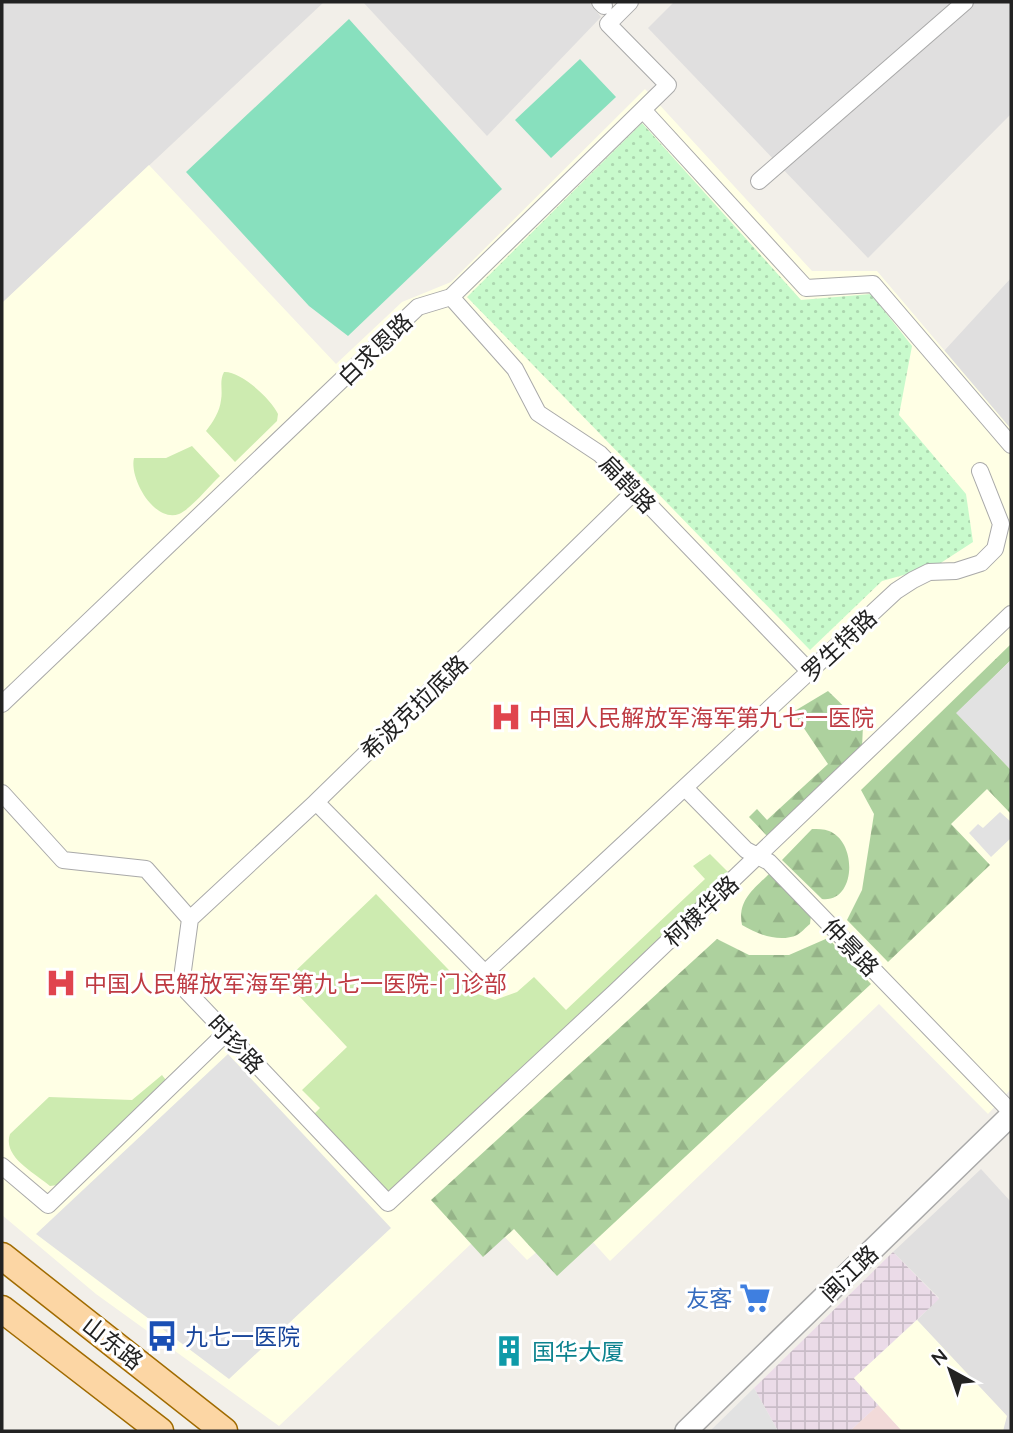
<svg xmlns="http://www.w3.org/2000/svg" width="1013" height="1433" font-family="Quicksand,'Noto Sans SC',sans-serif">
<style>
.residential{fill:#e0dfdf}
.commercial{fill:#f2dad9}
.industrial{fill:url(#industrial-grid)}
.education{fill:#ffffe5}
.grass{fill:#cdebb0}
.forest{fill:url(#forest-firs)}
.park{fill:url(#park-dots)}
.pitch{fill:#88e0be}
.parking{fill:#e2e2e2}
.lines{fill:none;stroke-linecap:round;stroke-linejoin:round}
.minor-casing{stroke:#a9a9a9;stroke-width:18}
.tertiary-casing{stroke:#a9a9a9;stroke-width:24}
.primary-casing{stroke:#a06b00;stroke-width:29}
.minor{stroke:#fff;stroke-width:16}
.tertiary{stroke:#fff;stroke-width:21}
.primary{stroke:#fcd6a4;stroke-width:26}
.labels{text-anchor:middle;dominant-baseline:central;stroke-width:6;stroke-linejoin:round;paint-order:stroke}
.street-label{font-size:23px;fill:#222;stroke:#fff}
.health-label{font-size:23px;fill:#be3a42;stroke:#fff;text-anchor:start}
.shop-label{font-size:23px;fill:#366cbe;stroke:#fff;text-anchor:end}
.transit-label{font-size:23px;fill:#164399;stroke:#fff;text-anchor:start}
.culture-label{font-size:23px;fill:#0d838f;stroke:#fff;text-anchor:start}
</style>
<defs>
<pattern id="industrial-grid" width="8" height="8" patternUnits="userSpaceOnUse" patternTransform="scale(1.75)"><rect width="8" height="8" fill="#ebdbe8"/><path d="M0 4h8M4 0v8" fill="none" stroke="#c9bcc7"/></pattern>
<pattern id="forest-firs" width="22" height="20" patternUnits="userSpaceOnUse" patternTransform="scale(1.75)"><rect width="22" height="20" fill="#add19e"/><path d="M5 1l3.5 6h-7zM16 11l3.5 6h-7z" fill="#95b388"/></pattern>
<pattern id="park-dots" width="8" height="8" patternUnits="userSpaceOnUse" patternTransform="scale(1.75)"><rect width="8" height="8" fill="#c8facc"/><path d="M2 2h.1M6 6h.1" fill="none" stroke="#acd6af" stroke-width="1.8" stroke-linecap="round"/></pattern>
</defs>
<rect width="100%" height="100%" fill="#f2efe9"/>
<path class="residential" d="M2,2h322l-322,301z
M363,2h226l12,15 -114,119z
M674,2h337v112l-143,144 -220,-230z
M1011,278v152l-67,-79z
M981,1169l30,33v229h-8l3,-16 -89,-95 22,-22 -46,-46z"/>
<path class="commercial" d="M878,1405l24,26h-52z"/>
<path class="industrial" d="M893,1252l46,47 -85,79 24,27 -28,26h-72l-24,-43z"/>
<path class="education" d="M645,89l167,182h65l134,158v660l-23,25 -109,-110 -269,257 -36,-40 -47,39 -35,-36 -213,202 -183,-132 -94,-79v-912l147,-138 187,199 66,-62 49,-20z
M917,1320l90,96 -4,15h-101l-48,-53z"/>
<path class="grass" d="M224,372c17,-1 47,27 54,42l-1,7 -42,41 -29,-31c7,-9 14,-20 15,-31 2,-10 -2,-19 3,-28z
M192,446l28,30c-10,9 -29,33 -41,38 -25,9 -50,-36 -45,-56h32z
M710,854l20,20 -340,319 -76,-79 6,-6 -18,-18 45,-43 -62,-66 91,-87 93,97 26,9 22,-8 17,-15 32,33 139,-131 -12,-13z
M162,1075l7,9 -111,101 -8,1c-15,-13 -48,-29 -40,-52l39,-37 83,3z"/>
<path class="forest" d="M1011,644v16l-54,53 54,57v44l-24,-25 -36,35 39,41 -102,97 -41,-42 15,-30 12,-76 -13,-24z
M828,691l35,34 -1,23 -95,88 -18,-19 8,-8 10,11 61,-56 -35,-52z
M812,829c5,0 12,0 17,2 29,11 27,72 -7,68l-40,-39z
M770,873l41,42 -1,9c-4,3 -9,9 -13,11 -18,8 -40,-1 -55,-10 -5,-25 12,-36 28,-52z
M828,938l43,46 -314,292 -43,-47 -31,28 -52,-57 286,-261 32,16h40z"/>
<path class="park" d="M642,123l159,177 70,-6 41,52 -13,69 67,79 7,48 -37,24 -54,15 -72,69 -343,-353z"/>
<path class="pitch" d="M349,19l153,170 -154,147 -39,-30 -123,-134z
M580,59l36,38 -65,61 -36,-38z"/>
<path class="parking" d="M1011,660v110l-55,-57z
M1000,812l11,10v16l-20,19 -22,-24 9,-9 5,4z
M228,1054l163,174 -162,151 -193,-145z
M754,1388l24,43h-68z"/>
<g class="lines">
<defs>
<path id="minor" d="M600,2l4,4
M643,110l163,178 67,-4 138,161
M759,181l206,-179
M451,297l64,72 23,44 62,41 210,218
M2,704l416,-397 33,-10 217,-212 -60,-61 22,-22
M686,789l60,61 23,12 242,250
M2,793l61,67 83,9 44,50 -9,66 207,218 227,-211 396,-378
M316,802l169,171 411,-382 17,-11 16,-8 27,-1 25,-8 14,-14 6,-25 -21,-53
M190,919l126,-117 319,-311
M2,1166l46,39 178,-172"/>
<path id="tertiary" d="M686,1431l325,-316"/>
<path id="primary" d="M2,1256l222,175
M2,1309l158,122"/>
</defs>
<use href="#minor" class="minor-casing"/>
<use href="#tertiary" class="tertiary-casing"/>
<use href="#primary" class="primary-casing"/>
<use href="#minor" class="minor"/>
<use href="#tertiary" class="tertiary"/>
<use href="#primary" class="primary"/>
</g>
<defs>
<symbol id="hospital-bare" viewBox="-9 -9 18 18"><path d="M-5-5h3v3.5h4V-5h3V5h-3V1.5h-4V5h-3Z" fill="#e0444e" stroke="#fff" stroke-width="2.5" paint-order="stroke"/></symbol>
<symbol id="supermarket-bare" viewBox="-9 -9 18 18"><path d="M-6-5.5h2.5l.6 2H6L4.5 2H-2.5L-4.4-4H-6ZM-1.5 3.2a1.3 1.3 0 1 0 .1 0ZM3 3.2a1.3 1.3 0 1 0 .1 0Z" fill="#3f7fe0" stroke="#fff" stroke-width="2.5" paint-order="stroke"/></symbol>
<symbol id="bus-bare" viewBox="-9 -9 18 18"><path d="M-5-6H5V4H4V6H2V4H-2V6H-4V4H-5ZM-3.5-4V0h7V-4ZM-3.5 1.2v1.5H-2V1.2ZM2 1.2v1.5H3.5V1.2Z" fill="#1a4fb4" stroke="#fff" stroke-width="2.5" paint-order="stroke"/></symbol>
<symbol id="building-bare" viewBox="-9 -9 18 18"><path d="M-4-6H4V6H1V3H-1V6H-4ZM-2.5-4.3h1.7v1.8h-1.7ZM.8-4.3h1.7v1.8H.8ZM-2.5-1h1.7V.8h-1.7ZM.8-1h1.7V.8H.8Z" fill="#0f9aa8" stroke="#fff" stroke-width="2.5" paint-order="stroke"/></symbol>
</defs>
<g fill-rule="evenodd">
<use href="#hospital-bare" x="484" y="695" width="44" height="44"/>
<use href="#hospital-bare" x="39" y="961" width="44" height="44"/>
<use href="#supermarket-bare" x="733" y="1276" width="44" height="44"/>
<use href="#bus-bare" x="140" y="1314" width="44" height="44"/>
<use href="#building-bare" x="487" y="1329" width="44" height="44"/>
</g>
<g class="labels">
<g class="street-label">
<text transform="translate(375 349) rotate(-44)">白求恩路</text>
<text transform="translate(628 484) rotate(46)">扁鹊路</text>
<text transform="translate(839 645) rotate(-43)">罗生特路</text>
<text transform="translate(414 707) rotate(-44)">希波克拉底路</text>
<text transform="translate(701 911) rotate(-43)">柯棣华路</text>
<text transform="translate(851 947) rotate(46)">仲景路</text>
<text transform="translate(236 1044) rotate(47)">时珍路</text>
<text transform="translate(849 1273) rotate(-44)">闽江路</text>
<text transform="translate(113 1343) rotate(38)">山东路</text>
</g>
<g class="health-label">
<text x="529" y="717">中国人民解放军海军第九七一医院</text>
<text x="84" y="983">中国人民解放军海军第九七一医院-门诊部</text>
</g>
<g class="shop-label">
<text x="732" y="1298">友客</text>
</g>
<g class="transit-label">
<text x="185" y="1336">九七一医院</text>
</g>
<g class="culture-label">
<text x="532" y="1351">国华大厦</text>
</g>
</g>
<rect width="1013" height="1433" fill="none" stroke="#222222" stroke-width="7"/>
<g transform="translate(950 1370) rotate(320)" stroke="#ffffff" stroke-width="5" paint-order="stroke">
<path d="M0-5L12 26L0 18L-12 26Z" fill="#222222"/>
<text y="-10" font-size="19" font-weight="bold" text-anchor="middle" fill="#222222">N</text>
</g>
</svg>
